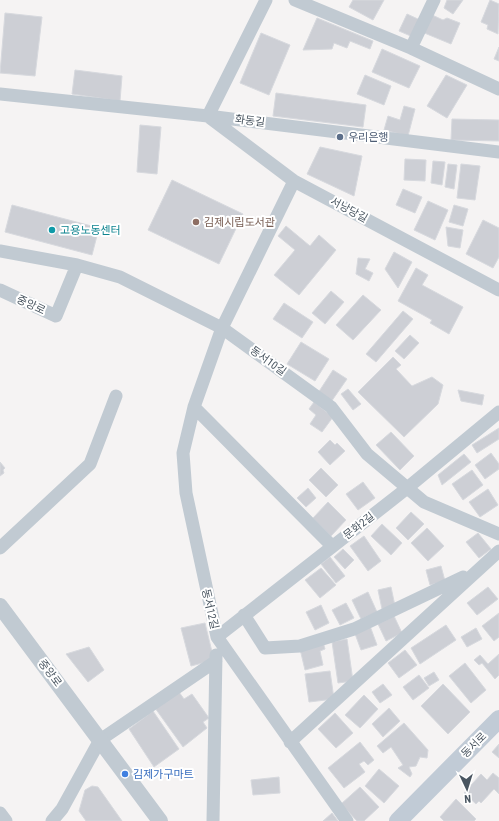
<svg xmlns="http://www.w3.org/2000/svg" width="499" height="821" font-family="'Roboto Condensed','Noto Sans KR',sans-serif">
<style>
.building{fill:#cdcfd5;stroke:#d7d9de}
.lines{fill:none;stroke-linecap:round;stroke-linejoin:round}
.minor{stroke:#c1cad2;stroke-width:13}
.tertiary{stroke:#c1cad2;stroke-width:16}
.secondary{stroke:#c1cbd6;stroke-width:18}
.service-dot{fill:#5c6f8a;stroke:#fff;stroke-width:1.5}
.education-dot{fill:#8d6e63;stroke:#fff;stroke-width:1.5}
.culture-dot{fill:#0f9aa8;stroke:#fff;stroke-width:1.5}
.shop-dot{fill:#3f7fe0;stroke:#fff;stroke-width:1.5}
.labels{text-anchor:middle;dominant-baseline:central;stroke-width:4;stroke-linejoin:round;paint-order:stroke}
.street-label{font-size:11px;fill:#4a5661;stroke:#fff}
.service-label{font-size:11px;fill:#4e5e75;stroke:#fff;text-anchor:start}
.education-label{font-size:11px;fill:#785e54;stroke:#fff;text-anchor:start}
.culture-label{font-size:11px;fill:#0d838f;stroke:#fff;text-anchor:start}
.shop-label{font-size:11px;fill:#366cbe;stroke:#fff;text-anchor:start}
</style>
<rect width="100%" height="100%" fill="#f5f3f3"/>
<path class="building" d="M353,0h31l-11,20 -24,-13z
M447,0h16l-10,14 -9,-6z
M490,0l9,4 -1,30 -11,-5 1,-4 -7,-3z
M5,13l37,4 -7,59 -35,-3z
M407,14l13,6 -7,17 -14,-6z
M430,14l13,6 4,-2 13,5 -9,21 -29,-12z
M317,18l56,23 -3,8 -20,-8 -3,7 -13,-5 -2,6 -29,1z
M261,33l29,12 -21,50 -29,-12z
M499,47v14l-5,-2z
M382,49l38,17 -11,22 -37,-16z
M75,70l47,6 -2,25 -48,-7z
M365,75l26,11 -7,19 -27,-11z
M446,75l21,10 -20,33 -20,-12z
M276,93l90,12 -3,22 -90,-11z
M404,106l11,3 -7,27 -24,-6 4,-14 12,4z
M452,119l47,1v21l-48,-1z
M140,125l21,2 -4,47 -20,-2z
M320,147l42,9 -8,40 -47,-22z
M405,159l21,1 -1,21 -21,-1z
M433,161l12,1 -3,23 -11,-2z
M448,164l9,1 -3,24 -9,-2z
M461,164l19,2 -5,34 -18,-2z
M172,180l71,34 -24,50 -71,-34z
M403,189l19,8 -7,16 -19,-8z
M428,201l20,9 -13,30 -21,-10z
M12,205l87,23 -7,27 -87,-23z
M454,205l14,4 -5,17 -14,-4z
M483,220l16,8v29l-6,11 -27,-14z
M286,226l24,20 9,-11 17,15 -37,45 -25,-20 21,-25 -17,-14z
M446,227l17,3 -3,18 -12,-2z
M394,252l18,10 -14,26 -13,-19z
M358,258l12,1 -5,10 8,4 -4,8 -13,-7z
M416,268l12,7 -6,10 41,22 -14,27 -19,-11 2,-3 -34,-19z
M331,291l13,11 -19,22 -13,-11z
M363,295l18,15 -28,30 -17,-15z
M284,303l29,19 -11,16 -29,-19z
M403,311l10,8 -37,43 -10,-8z
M410,335l9,8 -15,16 -9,-8z
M301,342l28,17 -14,22 -28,-17z
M393,357l8,8 -5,4 16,17 20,-9 11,8 -5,19 -34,33 -46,-45z
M333,370l14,9 -16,23 -13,-9z
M348,389l13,15 -8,6 -12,-16z
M458,390l26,5 -2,10 -21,-4z
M314,402l19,15 -11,15 -12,-8 6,-9 -7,-6z
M499,428v11l-22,14 -5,-8z
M391,432l23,24 -14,14 -24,-25z
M330,440l5,5 2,-2 8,8 -15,14 -12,-13z
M491,453l8,11v5l-14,10 -10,-14z
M464,454l7,8 -29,23 -4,-10z
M0,462l5,6 -2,2 1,3 -4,3z
M321,468l17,17 -12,12 -17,-17z
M472,470l11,15 -20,15 -11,-16z
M363,482l12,16 -17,12 -12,-16z
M308,488l8,10 -10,9 -9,-9z
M488,489l10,16 -18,12 -11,-15z
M328,502l18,18 -15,16 -18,-18z
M411,512l13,12 -16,16 -12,-12z
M382,524l20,19 -11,12 -20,-19z
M427,528l17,18 -16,15 -17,-18z
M478,533l13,16 -12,9 -13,-16z
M364,536l17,25 -13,10 -18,-25z
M343,549l11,11 -9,9 -11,-12z
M330,557l15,19 -9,7 -15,-19z
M441,566l4,15 -15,4 -4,-15z
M321,568l15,17 -16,13 -15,-18z
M391,587l4,19 -13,3 -4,-19z
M488,587l10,12 -21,16 -10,-12z
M368,592l9,20 -16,7 -9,-19z
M346,603l8,15 -14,7 -8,-15z
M321,605l8,18 -14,7 -9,-18z
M499,613v24l-5,4 -12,-15z
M394,616l8,17 -16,8 -8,-17z
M205,623l9,37 -23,6 -10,-38z
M446,625l10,15 -36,24 -9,-16z
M370,626l7,19 -16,5 -7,-19z
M476,628l6,11 -15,8 -6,-10z
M347,639l6,42 -15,2 -6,-41z
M323,642l2,7 -5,2 3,14 -18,5 -5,-21z
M89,647l15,23 -16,12 -22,-28z
M405,650l12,15 -18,13 -11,-15z
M499,654v21l-4,4 -13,-16 -3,2 -5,-5 6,-5 8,9z
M465,663l21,27 -15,13 -22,-27z
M330,671l4,28 -25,3 -4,-28z
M434,672l5,8 -10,6 -5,-8z
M419,675l10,13 -16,12 -10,-13z
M383,684l9,11 -12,8 -8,-11z
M443,684l27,28 -22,22 -27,-28z
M179,692l5,7 8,-5 17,24 -6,4 4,6 -24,19 -28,-39z
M364,695l14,14 -18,19 -15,-13z
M389,708l11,13 -17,16 -11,-13z
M153,711l26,38 -25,18 -25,-38z
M335,713l18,20 -17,15 -18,-19z
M404,723l24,27 -1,8 -7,-1 -4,9 -7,1 3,7 -2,3 -12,-9 5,-3 -12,-18 -8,6 -6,-7z
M360,742l14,18 -6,5 -4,-4 -5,3 6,8 -21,16 -16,-20z
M499,744v14l-7,-6z
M379,769l20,17 -15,17 -19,-17z
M493,773l6,5v16l-5,-5 -13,14 -2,-2 -3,3 -12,-11 17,-19 6,6z
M279,777l1,16 -27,2 -2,-15z
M92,786l6,1 24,34h-36l-7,-10 6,-21z
M360,787l19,20 -15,14h-7l-16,-17z
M456,799l20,20 -2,2h-30l-4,-4z
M332,813l6,8h-15z"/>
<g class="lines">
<path class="minor" d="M295,0l116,48 88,41
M411,48l23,-48
M0,94l208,22 291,36
M208,116l58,-116
M209,117l85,64 205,109
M294,181l-72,147 -28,79 -11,46 3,40 31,144 130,184
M0,251l77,14 43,12 102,51 109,79 36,47 57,48 75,32
M0,290l56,26 21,-51
M194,407l138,139
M0,548l90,-84 26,-68
M244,615l21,33 35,-2 54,-17 109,-52
M217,637l189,-148 93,-77
M290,742l209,-191
M0,813l6,8
M52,821l10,-12 38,-69 116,-79
M213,821l3,-166"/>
<path class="tertiary" d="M0,606l160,215"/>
<path class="secondary" d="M398,821l101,-102"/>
</g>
<circle class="service-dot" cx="340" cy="137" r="4"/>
<circle class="education-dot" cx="196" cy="222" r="4"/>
<circle class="culture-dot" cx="52" cy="230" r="4"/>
<circle class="shop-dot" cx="125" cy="774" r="4"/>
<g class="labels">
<g class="street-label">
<text transform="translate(250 121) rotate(7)">화동길</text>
<text transform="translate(349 210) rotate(28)">서낭당길</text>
<text transform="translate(31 305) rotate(25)">중앙로</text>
<text transform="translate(268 361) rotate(36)">동서10길</text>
<text transform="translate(359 526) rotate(-38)">문화2길</text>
<text transform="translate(210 609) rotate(77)">동서12길</text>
<text transform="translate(50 673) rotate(53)">중앙로</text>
<text transform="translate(474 745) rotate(-45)">동서로</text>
</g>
<g class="service-label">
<text x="348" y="137">우리은행</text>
</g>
<g class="education-label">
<text x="204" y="222">김제시립도서관</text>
</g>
<g class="culture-label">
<text x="60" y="230">고용노동센터</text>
</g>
<g class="shop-label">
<text x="133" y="774">김제가구마트</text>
</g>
</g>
<g transform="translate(467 789) rotate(176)" stroke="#ffffff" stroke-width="3" paint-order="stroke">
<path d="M0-3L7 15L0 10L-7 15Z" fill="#4a5661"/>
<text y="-6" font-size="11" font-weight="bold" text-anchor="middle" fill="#4a5661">N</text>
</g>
</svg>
